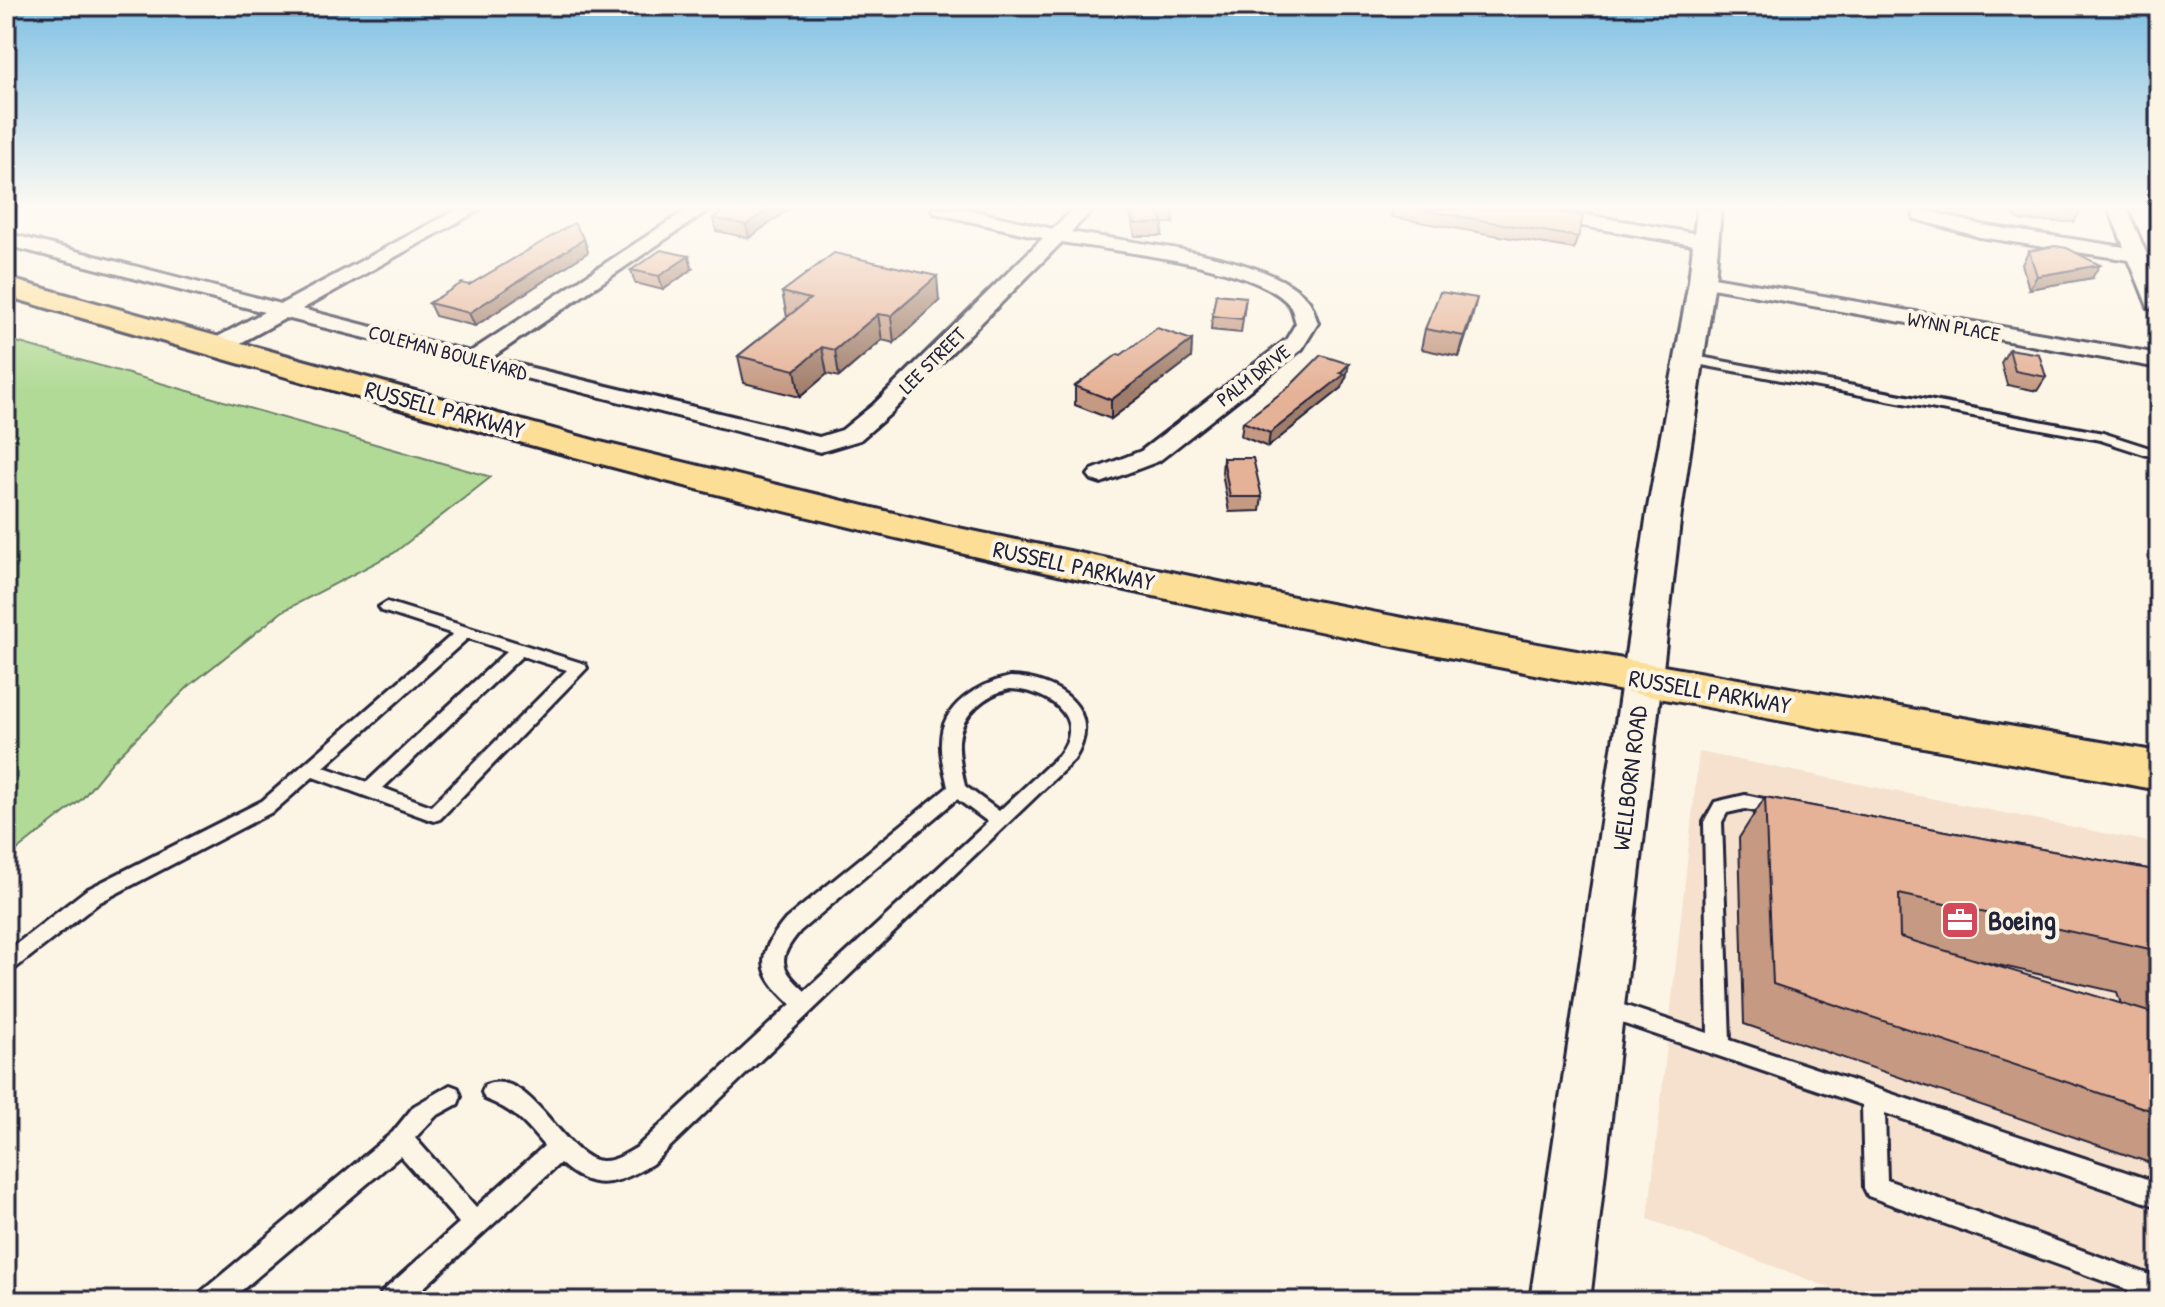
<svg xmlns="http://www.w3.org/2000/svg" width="2165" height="1307" font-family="'Patrick Hand',sans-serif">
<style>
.built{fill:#f5e1ce}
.green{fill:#b1da96;stroke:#6a7e68;stroke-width:2}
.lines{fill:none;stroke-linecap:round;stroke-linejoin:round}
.service-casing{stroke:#22223b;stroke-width:6}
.minor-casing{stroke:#22223b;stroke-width:6}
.tertiary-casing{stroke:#22223b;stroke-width:6}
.primary-casing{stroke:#22223b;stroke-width:6}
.service{fill:#fcf5e5;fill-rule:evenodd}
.minor{fill:#fcf5e5;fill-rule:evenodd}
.tertiary{fill:#fcf5e5;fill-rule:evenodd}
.primary{fill:#fcde96;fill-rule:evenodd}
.wall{fill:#c59982;stroke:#22223b;stroke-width:2;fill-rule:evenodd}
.shaded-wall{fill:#a07d6a;stroke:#22223b;stroke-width:2}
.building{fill:#e5b297;stroke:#22223b;stroke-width:2}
.labels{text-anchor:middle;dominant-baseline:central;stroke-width:8;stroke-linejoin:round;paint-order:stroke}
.far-street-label{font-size:20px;fill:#22223b;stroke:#fcf5e5}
.street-label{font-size:24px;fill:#22223b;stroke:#fcf5e5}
.near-poi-label{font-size:28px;font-weight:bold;fill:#22223b;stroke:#fcf5e5;text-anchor:start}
</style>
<rect width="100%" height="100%" fill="#fcf5e5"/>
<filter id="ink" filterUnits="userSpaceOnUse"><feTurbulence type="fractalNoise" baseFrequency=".0125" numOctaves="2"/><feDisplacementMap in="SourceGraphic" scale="16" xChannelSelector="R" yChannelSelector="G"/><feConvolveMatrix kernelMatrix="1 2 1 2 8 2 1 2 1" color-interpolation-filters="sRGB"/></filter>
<g filter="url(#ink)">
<path class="built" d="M1699,752l460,92v457h-294l-217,-82z"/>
<path class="green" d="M6,339l485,138 -97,76 -111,58 -94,75 -77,76 -30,37 -76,60z"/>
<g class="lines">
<defs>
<path id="service" d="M1690,355l413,78 56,18v8l-59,-19 -414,-78 -2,-3z
M387,602l198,62 2,4 -147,151 -6,2 -6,-2 -115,-42 -39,34 -174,91 -87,68 -7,3v-21l80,-62 176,-89 191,-167 -71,-23 -3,-4zM468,638l39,13 -140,131 -43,-15zM522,656l45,14 -136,136 -48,-18z
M1010,677c47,1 96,32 64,83l-422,404c-35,21 -59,29 -92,-1l-151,138h-30l3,-9 77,-69 -59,-67 -171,145h-31l3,-9 192,-160 21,-26 36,-21 8,3 3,8 -3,8 -22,12 -21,22 61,69 68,-61c-20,-24 -29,-35 -59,-47l-3,-7 3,-7c46,-19 78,73 116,76 13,1 24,-7 35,-13l155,-144c-35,-32 -35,-49 -5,-85l162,-132c-3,-15 -8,-30 -7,-45 0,-37 37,-58 69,-65zM1010,689c36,1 79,28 49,66l-60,56 -34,-25c-6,-30 -14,-56 11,-79 10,-10 20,-15 34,-18zM957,799l31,23 -183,169c-26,-24 -28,-32 -5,-60z
M1745,795l42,9 3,5 -3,5 -6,2 -36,-7 -18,4 -5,9 8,218 429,143v24l-274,-94 2,67 272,98v23l-291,-105 -4,-8 -2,-83 -264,-90 -3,-7 3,-7 7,-2 103,34 -4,-211 11,-20z"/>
<path id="minor" d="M458,209h23l-179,100 168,43 218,-143h22l-219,149 328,79 23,-7 32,-26 169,-166 -109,-25 -2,-4h34l87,20 20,-20h20l-22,23c59,11 199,22 237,68 5,6 7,16 10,23l-16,26 -143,112 -58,22 -9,-3 -4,-5 4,-5 49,-19 145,-111 10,-17c-2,-5 -3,-13 -6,-17 -30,-41 -177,-55 -228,-64l-172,172 -30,26 -40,12 -534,-134 -62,34h-16l-3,-5 3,-5 56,-30 -258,-67v-12l275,71z
M1510,209h42l153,26 10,6 -10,6 -186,-32z
M1922,209l59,16 143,22 -15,-38h18l32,74v30l-11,-6 -19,-47 -149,-23 -65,-18 -2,-4 2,-4z
M1702,275l457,79v14l-464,-83 -3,-4z"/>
<path id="tertiary" d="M1697,209h24l-6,72 -34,232 -91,788h-60l117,-788 42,-232z"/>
<path id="primary" d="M6,278l594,164 339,82 304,63 305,59 611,106v38c-408,-74 -816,-148 -1220,-242 -314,-72 -624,-162 -933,-252z"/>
</defs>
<use href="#service" class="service-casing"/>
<use href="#minor" class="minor-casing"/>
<use href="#tertiary" class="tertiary-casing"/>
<use href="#primary" class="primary-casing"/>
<use href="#service" class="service"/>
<use href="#minor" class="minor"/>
<use href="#tertiary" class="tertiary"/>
<use href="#primary" class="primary"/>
</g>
<path class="wall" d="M789,209l-40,29 -33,-7 -3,-13z
M1129,209h45l-1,14h-10l-1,13h-27z
M1393,209h149l41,7 -9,33 -183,-32z
M2007,209h73l1,1 -7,12 -53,-1z
M584,239l4,13 -113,74 -40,-10 -6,-13 40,-18z
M2029,251l63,27 -63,11 -7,-25z
M692,269l-29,21 -28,-7 -4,-13z
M782,292l157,9 -45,42 -12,-3 -43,37 -12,-3 -27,23 -56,-14 -6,-27 49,-39z
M1246,297l-5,36 -30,-3 1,-14z
M1472,318l-13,39 -38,-8 4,-20z
M1192,340l-1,18 -80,61 -36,-14v-19l46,-31z
M2009,349l37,28 -9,14 -30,-6 -6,-22z
M1346,378l-2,3 -2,7 -74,59 -27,-11 2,-14z
M1223,458l39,39 -2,14 -31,1 -7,-39z
M1765,797l394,74v295l-415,-142 -5,-186zM1972,959l145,33 4,12z"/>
<path class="shaded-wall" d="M769,209h20l-40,29 -3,-13z
M584,239l4,13 -113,74 -6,-13z
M689,256l3,13 -29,21 -4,-14z
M2100,265l-8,13 -63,11 8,-13z
M937,276l2,25 -45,42 -3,-27z
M1477,298l-5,20 -13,39 5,-21z
M878,314l4,26 -43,37 -4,-27z
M1192,340l-1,18 -80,61v-19z
M822,347l5,27 -27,23 -5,-27z
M1349,364l-3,14 -2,3 -2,7 -74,59 2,-14 70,-60z"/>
<path class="building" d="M727,209h42l-23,16 -33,-7z
M1132,209h42v1h-15l4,13 -28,1z
M1417,209h125l41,7 -5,21z
M2028,209h52l1,1z
M574,223l10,16 -115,74 -40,-10 33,-20 7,2z
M2055,246l12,2 33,17 -63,11 -8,-25z
M661,250l28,6 -30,20 -28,-6z
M834,253l103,23 -46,40 -13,-2 -43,36 -13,-3 -27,23 -57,-14 72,-57 -28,-7z
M1440,292l37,6 -13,38 -39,-7z
M1216,294l30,3 -4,22 -30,-3z
M1157,328l35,12 -81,60 -36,-14 43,-32 3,1z
M2009,349l30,5 7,23 -31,-6z
M1321,355l28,9 -9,9 5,1 -75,59 -27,-11 47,-36z
M1223,458h30l9,39h-32z
M1765,797l394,74v80l-260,-57 1,43 259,78v98l-386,-129z"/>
</g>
<linearGradient id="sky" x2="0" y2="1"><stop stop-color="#7fc0e3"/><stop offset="0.53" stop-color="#fefaf3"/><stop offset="1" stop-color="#fefaf3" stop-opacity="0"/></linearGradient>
<rect width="2165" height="392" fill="url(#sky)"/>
<defs>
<symbol id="office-square" viewBox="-11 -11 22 22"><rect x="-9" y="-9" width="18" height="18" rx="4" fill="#d1495b" stroke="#fcf5e5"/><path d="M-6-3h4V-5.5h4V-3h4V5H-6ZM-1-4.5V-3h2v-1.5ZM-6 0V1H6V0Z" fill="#fff"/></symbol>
</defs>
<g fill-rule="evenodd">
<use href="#office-square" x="1938" y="898" width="44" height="44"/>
</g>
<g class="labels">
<g class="far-street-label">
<text transform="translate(1954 326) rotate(10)">WYNN PLACE</text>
<text transform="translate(448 352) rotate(15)">COLEMAN BOULEVARD</text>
<text transform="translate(932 360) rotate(-45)">LEE STREET</text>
<text transform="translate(1253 375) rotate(-38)">PALM DRIVE</text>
</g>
<g class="street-label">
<text transform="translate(445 409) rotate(15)">RUSSELL PARKWAY</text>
<text transform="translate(1074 565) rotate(12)">RUSSELL PARKWAY</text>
<text transform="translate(1710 691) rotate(10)">RUSSELL PARKWAY</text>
<text transform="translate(1629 778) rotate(-83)">WELLBORN ROAD</text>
</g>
<g class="near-poi-label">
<text x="1988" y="920">Boeing</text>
</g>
</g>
<rect width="2165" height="1307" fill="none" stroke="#fcf5e5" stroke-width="32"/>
<rect x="16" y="16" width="2133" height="1275" fill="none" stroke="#22223b" stroke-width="3" filter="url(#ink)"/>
</svg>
